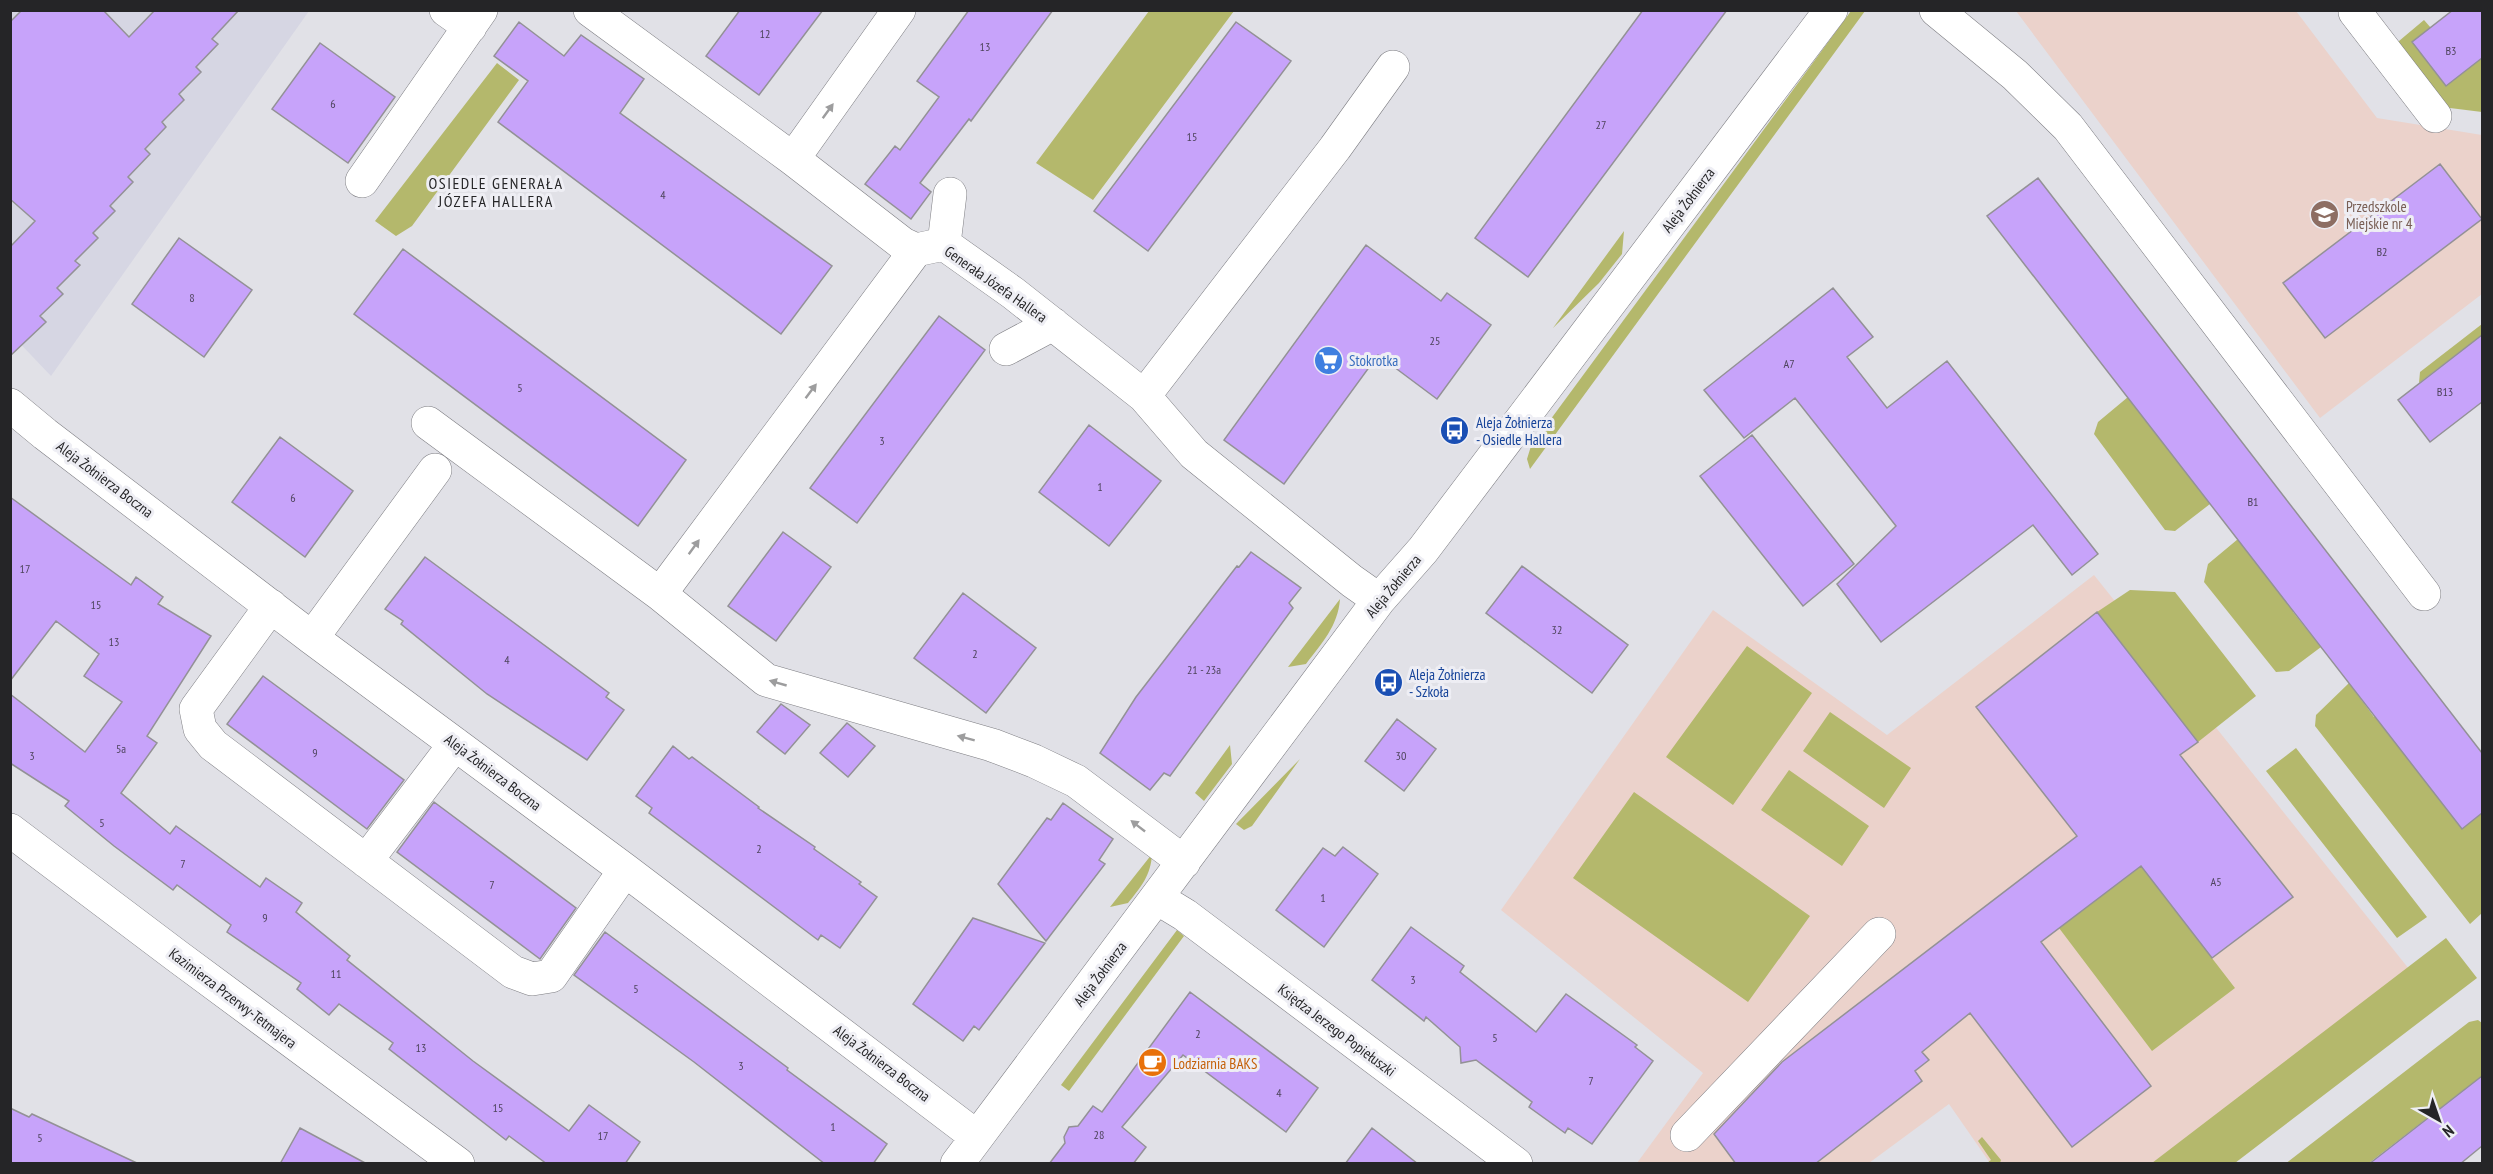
<svg xmlns="http://www.w3.org/2000/svg" width="2493" height="1174" font-family="'PT Sans Narrow',sans-serif">
<style>
.built{fill:#d6d6e3}
.education{fill:#ebd2cb}
.green{fill:#b4b86c}
.building{fill:#c7a3fa;stroke:#939196;stroke-width:1.5}
.lines{fill:none;stroke-linecap:round;stroke-linejoin:round}
.minor-casing{stroke:#7d7d82;stroke-width:34}
.minor{stroke:#fff;stroke-width:33}
.oneway{fill:#9d9d9e}
.labels{text-anchor:middle;dominant-baseline:central;stroke-width:6;stroke-linejoin:round;paint-order:stroke}
.number-label{font-size:12px;fill:#4e445c}
.street-label{font-size:15px;fill:#252527;stroke:#eeeef4}
.education-label{font-size:15px;fill:#785e54;stroke:#eeeef4;text-anchor:start}
.shop-label{font-size:15px;fill:#366cbe;stroke:#eeeef4;text-anchor:start}
.transit-label{font-size:15px;fill:#164399;stroke:#eeeef4;text-anchor:start}
.food-label{font-size:15px;fill:#c56008;stroke:#eeeef4;text-anchor:start}
.neighbourhood-label{font-size:16px;letter-spacing:1.5px;fill:#252527;stroke:#eeeef4}
</style>
<rect width="100%" height="100%" fill="#e1e1e7"/>
<path class="built" d="M10,11h299l-258,365 -40,-42z"/>
<path class="education" d="M2016,11h280l81,107 105,17v159l-162,124z
M2094,575l315,394 -252,194h-167l-41,-59 -80,59h-232l66,-90 -202,-163 212,-300 174,125z"/>
<path class="green" d="M1149,11h85l-141,189 -57,-37z
M1851,11h14l-335,458 -3,-10 4,-13z
M2424,20l7,8 -18,14 33,44 36,-28v54l-40,-5 -46,-61 3,-5z
M497,63l22,17 -107,146 -16,10 -21,-15z
M1624,231l-2,23 -23,29 -46,45z
M2482,324v11l-63,48 1,-11z
M2128,397l82,107 -35,27 -10,-1 -71,-96 4,-12z
M2238,539l27,35 35,32 -7,6 28,35 -32,24 -13,1 -72,-90 4,-18z
M2130,590l45,2 81,104 -58,46 -101,-130z
M1340,599c-2,27 -18,44 -34,65l-18,3z
M1747,646l65,47 -79,112 -67,-48z
M2349,683l25,34 8,-4 23,42 57,74 20,-16v100l-12,11 -155,-198 1,-11z
M1830,712l81,56 -27,40 -81,-57z
M1230,745l2,19 -28,37 -9,-8z
M2296,748l131,169 -30,21 -131,-167z
M1300,759l-48,67 -8,4 -8,-6z
M1789,770l80,56 -27,40 -81,-56z
M1634,792l176,124 -62,86 -175,-124z
M1152,854c-1,21 -11,33 -24,49l-18,4z
M2141,866l94,122 -83,63 -93,-123z
M1177,930l7,6 -115,155 -8,-6z
M2446,938l31,40 -242,185h-83z
M2478,1020l4,3v53l-113,87 -84,1 184,-142z
M1982,1137l19,23 -1,3h-13l4,-3 -13,-19z"/>
<path class="building" d="M22,10h81l26,27 26,-27h84l-27,29 6,5 -22,23 5,5 -22,22 5,6 -22,22 4,5 -21,22 5,5 -22,23 5,5 -23,24 5,5 -22,22 5,5 -23,23 5,4 -23,23 6,6 -23,22 6,6 -36,34v-109l25,-26 -25,-22v-177z
M740,10h83l-64,85 -53,-39z
M969,10h84l-82,111 -2,-2 -49,64 11,9 -20,27 -46,-35 30,-38 5,4 39,-53 -22,-16z
M1643,10h84l-199,267 -53,-39z
M2453,10h29v48l-36,28 -34,-44z
M519,22l45,34 17,-21 63,44 -24,34 212,153 -51,68 -283,-212 30,-41 -34,-25z
M1236,22l55,39 -143,190 -54,-40z
M320,43l75,54 -47,66 -76,-54z
M2440,164l42,55 -157,119 -42,-55z
M2038,178l444,575v60l-20,16 -475,-613z
M179,238l73,52 -48,67 -72,-53z
M1366,245l75,56 6,-8 44,32 -54,74 -59,-44 -94,129 -60,-44z
M403,249l283,211 -48,66 -284,-212z
M1833,288l40,49 -26,20 40,51 60,-47 151,193 -26,21 -39,-50 -152,117 -44,-58 59,-58 -101,-128 -51,40 -40,-48z
M939,316l46,34 -128,173 -47,-35z
M2482,335v67l-52,40 -32,-42z
M1089,425l72,56 -52,65 -70,-54z
M1752,435l102,129 -51,42 -103,-130z
M280,437l73,54 -48,66 -73,-55z
M10,497l121,88 5,-8 27,20 -5,7 53,32 -64,100 10,7 -36,50 49,41 6,-8 84,61 6,-9 36,25 -6,9 54,44 -3,4 126,101 96,70 20,-26 51,37 -15,22h-78l-38,-28 -3,4 -117,-91 4,-6 -54,-39 -10,11 -32,-26 4,-6 -74,-51 4,-7 -54,-40 -4,5 -59,-44 -49,-40 4,-5 -59,-38v-69l75,58 37,-50 -38,-26 15,-22 -43,-33 -46,60z
M783,532l48,35 -55,74 -48,-35z
M1251,552l50,36 -12,15 4,5 -123,168 -6,-3 -14,17 -50,-37 36,-56 101,-131 2,1z
M425,557l184,136 -3,4 18,13 -37,50 -100,-66 -86,-70 2,-3 -18,-12z
M1522,566l106,79 -36,48 -106,-80z
M963,593l73,55 -50,65 -72,-55z
M2097,612l101,130 -18,13 113,142 -81,61 -71,-92 -100,76 110,144 -79,61 -102,-134 -48,39 7,8 -14,11 7,10 -107,83h-79l-22,-30 68,-72 295,-226 -101,-129z
M263,676l141,104 -37,49 -140,-105z
M781,704l29,21 -25,29 -28,-22z
M1397,719l39,30 -32,42 -39,-30z
M847,723l28,23 -27,31 -28,-24z
M673,746l16,13 3,-2 67,50 -1,1 57,39 -1,2 47,33 -2,2 18,13 -37,51 -19,-13 -3,5 -169,-127 3,-5 -16,-12z
M434,802l142,106 -36,51 -143,-107z
M1063,803l50,36 -14,21 6,4 -59,77 -48,-57 49,-66 4,2z
M1343,847l35,27 -54,73 -48,-37 47,-62 12,8z
M973,918l72,25 -66,87 -5,-4 -11,15 -50,-37z
M1411,927l53,39 -4,6 76,60 30,-38 71,51 -2,2 18,14 -61,83 -24,-16 -3,5 -36,-26 3,-5 -56,-42 -15,3 -1,-16 -34,-30 -2,4 -52,-41z
M605,932l183,136 -1,2 100,74 -14,20h-48l-131,-102 -120,-87z
M1190,992l128,96 -32,44 -103,-77 -61,72 24,20 -13,17h-84l16,-21 -1,-6 5,-10 9,-1 15,-20 9,6z
M2482,1076v70l-22,18h-91z
M10,1108l19,9 3,-3 107,50h-129z
M300,1128l67,36h-87z
M1372,1128l46,36h-73z"/>
<g class="lines">
<defs>
<path id="minor" d="M446,10l24,17
M590,10l203,149 110,85 13,6 28,-6 69,49 131,103 50,58 158,127 27,19
M1936,10l79,65 53,52 356,467
M2355,12l80,104
M793,159l106,-149
M362,181l119,-171
M944,244l6,-50
M1006,349l47,-25
M1144,396l191,-248 58,-81
M10,405l35,29 267,204 313,232 352,267
M428,423l232,171 106,86 226,65 42,16 42,20 108,81
M660,594l256,-344
M271,606l-75,103 4,20 13,16 300,227 19,7 19,-3 74,-106
M312,638l123,-168
M10,830l167,126 281,208
M366,861l89,-117
M1157,898l28,17 331,249
M1687,1135l192,-201
M957,1164l422,-564 44,-50 408,-540"/>
</defs>
<use href="#minor" class="minor-casing"/>
<use href="#minor" class="minor"/>
</g>
<defs><path id="oneway-solid" d="M-6-.8H1V-3.2L6.5 0L1 3.2V.8H-6Z" transform="scale(1.5)"/></defs>
<g class="oneway">
<use href="#oneway-solid" transform="translate(828 111) rotate(-54)"/>
<use href="#oneway-solid" transform="translate(811 391) rotate(-53)"/>
<use href="#oneway-solid" transform="translate(694 547) rotate(-54)"/>
<use href="#oneway-solid" transform="translate(778 683) rotate(-164)"/>
<use href="#oneway-solid" transform="translate(966 738) rotate(-165)"/>
<use href="#oneway-solid" transform="translate(1138 826) rotate(-142)"/>
</g>
<defs>
<symbol id="school-disc" viewBox="-11 -11 22 22"><circle r="9.5" fill="#8d6e63" stroke="#eeeef4"/><path d="M0-5L7-2L0 1L-7-2ZM-4 1L0 2.5L4 1V4Q0 6-4 4Z" fill="#fff"/></symbol>
<symbol id="supermarket-disc" viewBox="-11 -11 22 22"><circle r="9.5" fill="#3f7fe0" stroke="#eeeef4"/><path d="M-6-5.5h2.5l.6 2H6L4.5 2H-2.5L-4.4-4H-6ZM-1.5 3.2a1.3 1.3 0 1 0 .1 0ZM3 3.2a1.3 1.3 0 1 0 .1 0Z" fill="#fff"/></symbol>
<symbol id="bus-disc" viewBox="-11 -11 22 22"><circle r="9.5" fill="#1a4fb4" stroke="#eeeef4"/><path d="M-5-6H5V4H4V6H2V4H-2V6H-4V4H-5ZM-3.5-4V0h7V-4ZM-3.5 1.2v1.5H-2V1.2ZM2 1.2v1.5H3.5V1.2Z" fill="#fff"/></symbol>
<symbol id="cafe-disc" viewBox="-11 -11 22 22"><circle r="9.5" fill="#e8710a" stroke="#eeeef4"/><path d="M-5.5-4.5H6V0H3Q3 3.5 0 3.5H-2.5Q-5.5 3.5-5.5 0ZM3-3.2v2h1.7v-2ZM-6 4.5H4V6H-6Z" fill="#fff"/></symbol>
</defs>
<g fill-rule="evenodd">
<use href="#school-disc" x="2308" y="198" width="33" height="33"/>
<use href="#supermarket-disc" x="1312" y="344" width="33" height="33"/>
<use href="#bus-disc" x="1438" y="414" width="33" height="33"/>
<use href="#bus-disc" x="1372" y="666" width="33" height="33"/>
<use href="#cafe-disc" x="1136" y="1046" width="33" height="33"/>
</g>
<g class="labels">
<g class="number-label">
<text x="765" y="33">12</text>
<text x="985" y="46">13</text>
<text x="2451" y="50">B3</text>
<text x="333" y="103">6</text>
<text x="1601" y="124">27</text>
<text x="1192" y="136">15</text>
<text x="663" y="194">4</text>
<text x="2382" y="251">B2</text>
<text x="192" y="297">8</text>
<text x="1435" y="340">25</text>
<text x="1789" y="363">A7</text>
<text x="520" y="387">5</text>
<text x="2445" y="391">B13</text>
<text x="882" y="440">3</text>
<text x="1100" y="486">1</text>
<text x="293" y="497">6</text>
<text x="2253" y="501">B1</text>
<text x="25" y="568">17</text>
<text x="96" y="604">15</text>
<text x="1557" y="629">32</text>
<text x="114" y="641">13</text>
<text x="975" y="653">2</text>
<text x="507" y="659">4</text>
<text x="1204" y="669">21 - 23a</text>
<text x="121" y="748">5a</text>
<text x="315" y="752">9</text>
<text x="32" y="755">3</text>
<text x="1401" y="755">30</text>
<text x="102" y="822">5</text>
<text x="759" y="848">2</text>
<text x="183" y="863">7</text>
<text x="2216" y="881">A5</text>
<text x="492" y="884">7</text>
<text x="1323" y="897">1</text>
<text x="265" y="917">9</text>
<text x="336" y="973">11</text>
<text x="1413" y="979">3</text>
<text x="636" y="988">5</text>
<text x="1198" y="1033">2</text>
<text x="1495" y="1037">5</text>
<text x="421" y="1047">13</text>
<text x="741" y="1065">3</text>
<text x="1591" y="1080">7</text>
<text x="1279" y="1092">4</text>
<text x="498" y="1107">15</text>
<text x="833" y="1126">1</text>
<text x="1099" y="1134">28</text>
<text x="603" y="1135">17</text>
<text x="40" y="1137">5</text>
</g>
<g class="street-label">
<text transform="translate(1688 200) rotate(-53)">Aleja Żołnierza</text>
<text transform="translate(996 284) rotate(35)">Generała Józefa Hallera</text>
<text transform="translate(105 479) rotate(37)">Aleja Żołnierza Boczna</text>
<text transform="translate(1393 586) rotate(-50)">Aleja Żołnierza</text>
<text transform="translate(493 772) rotate(37)">Aleja Żołnierza Boczna</text>
<text transform="translate(1100 974) rotate(-53)">Aleja Żołnierza</text>
<text transform="translate(233 998) rotate(37)">Kazimierza Przerwy-Tetmajera</text>
<text transform="translate(1337 1030) rotate(37)">Księdza Jerzego Popiełuszki</text>
<text transform="translate(882 1063) rotate(37)">Aleja Żołnierza Boczna</text>
</g>
<g class="education-label">
<text x="2346" y="206">Przedszkole<tspan x="2346" dy="17">Miejskie nr 4</tspan></text>
</g>
<g class="shop-label">
<text x="1349" y="360">Stokrotka</text>
</g>
<g class="transit-label">
<text x="1476" y="422">Aleja Żołnierza<tspan x="1476" dy="17">- Osiedle Hallera</tspan></text>
<text x="1409" y="674">Aleja Żołnierza<tspan x="1409" dy="17">- Szkoła</tspan></text>
</g>
<g class="food-label">
<text x="1173" y="1063">Lodziarnia BAKS</text>
</g>
<g class="neighbourhood-label">
<text x="496" y="183">OSIEDLE GENERAŁA<tspan x="496" dy="18">JÓZEFA HALLERA</tspan></text>
</g>
</g>
<rect width="2493" height="1174" fill="none" stroke="#252527" stroke-width="24"/>
<g transform="translate(2439 1120) rotate(140)" stroke="#eeeef4" stroke-width="4.5" paint-order="stroke">
<path d="M0-4.5L10 22L0 15L-10 22Z" fill="#252527"/>
<text y="-9" font-size="16" font-weight="bold" text-anchor="middle" fill="#252527">N</text>
</g>
</svg>
